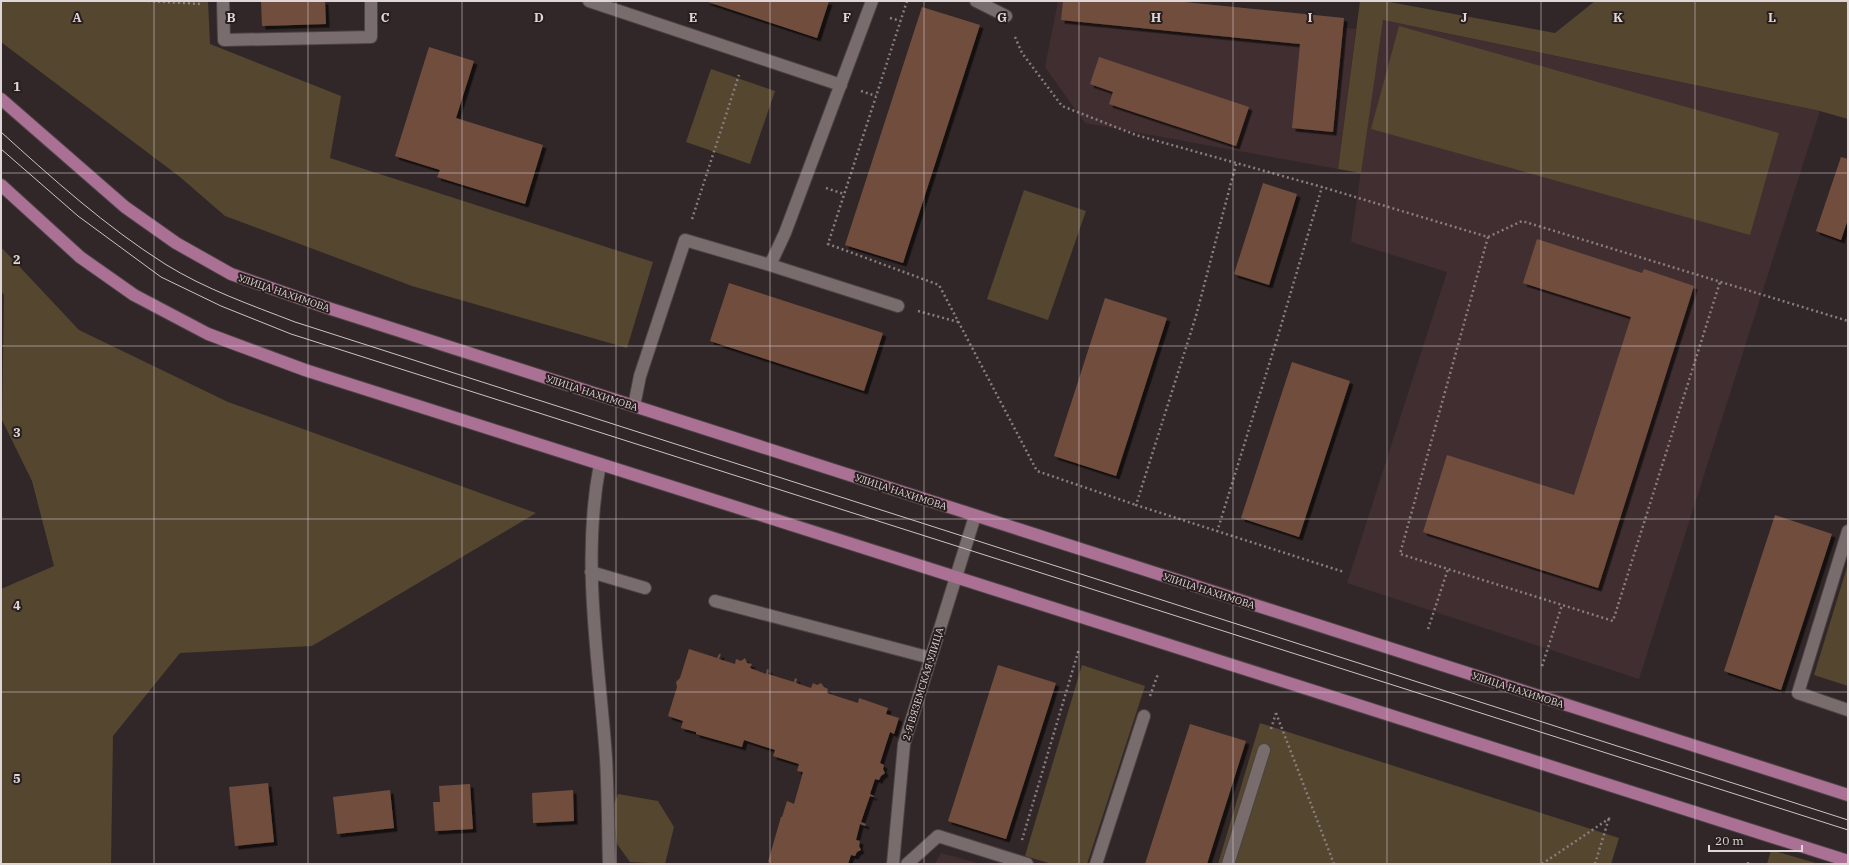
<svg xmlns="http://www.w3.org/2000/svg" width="1849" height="865" font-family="'IBM Plex Serif',serif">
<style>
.built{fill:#402e30}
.green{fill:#54462f}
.building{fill:#714e3d;filter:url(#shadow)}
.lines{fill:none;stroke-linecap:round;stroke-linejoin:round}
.minor-casing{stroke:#4c4344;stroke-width:14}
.major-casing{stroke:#4c4344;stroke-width:14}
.path{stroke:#887e7f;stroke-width:2.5;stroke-dasharray:2 3;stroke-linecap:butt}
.minor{stroke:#796c6d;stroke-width:12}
.major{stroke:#aa7195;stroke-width:12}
.tram{stroke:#cac2c3;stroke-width:1}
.grid{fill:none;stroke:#ded6d7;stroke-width:1;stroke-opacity:0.55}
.labels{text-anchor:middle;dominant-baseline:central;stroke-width:4;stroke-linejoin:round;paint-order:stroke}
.street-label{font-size:10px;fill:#ded6d7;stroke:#281e1e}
.grid-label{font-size:13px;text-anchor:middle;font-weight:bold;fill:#ded6d7;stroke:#281e1e;stroke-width:4;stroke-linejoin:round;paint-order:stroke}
</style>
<defs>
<filter id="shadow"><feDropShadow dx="3.5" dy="3.5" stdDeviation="0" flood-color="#0009"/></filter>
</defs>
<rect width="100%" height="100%" fill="#322728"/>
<path class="built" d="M1058,1h66l232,28 -18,140 -253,-46 -40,-56z
M1382,20l438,91 -181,568 -292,-96 100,-311 -96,-30z
M941,853l40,11h-46z"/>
<path class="green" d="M1,1h207l2,43 131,52 -11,62 323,104 -26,86 -215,-62 -187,-70 -45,-39 -179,-135z
M1360,1l30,1 165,31 40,-32h253v118l-28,-8 -437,-91 -22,153 -23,-4z
M1399,26l380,107 -29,102 -379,-106z
M711,69l64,22 -25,73 -64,-22z
M1024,190l62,21 -38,109 -61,-21z
M1,247l78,83 149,72 308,111 -224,133 -132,7 -67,83 -2,128h-110v-275l53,-23 -22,-85 -30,-61 2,-125 -3,-4z
M1848,564v122l-34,-11z
M1082,665l63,21 -58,178h-35l-27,-8z
M1260,723l359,115 -8,26h-393z
M618,794l40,7 16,26 -9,37 -35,-2 -13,-18 -4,-37z
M1771,850l48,14h-52z"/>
<path class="building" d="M261,1h64l1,23 -64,2z
M705,1h124l-12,37z
M1063,1h111l170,17 -11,114 -41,-4 8,-84 -239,-24z
M922,7l58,18 -77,238 -58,-18z
M429,47l45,14 -18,57 87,27 -18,59 -88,-27 3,-7 -45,-14z
M1099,57l150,50 -13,39 -127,-42 4,-12 -23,-8z
M1841,157l7,2v60l-7,21 -25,-9z
M1263,183l34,11 -28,91 -35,-11z
M1537,239l105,34 2,-4 50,17 -96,302 -175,-56 24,-77 127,40 57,-178 -108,-34z
M729,283l154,50 -19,58 -154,-50z
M1105,298l62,20 -51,158 -62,-20z
M1292,362l58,19 -51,156 -58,-19z
M1775,515l57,19 -51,156 -57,-19z
M689,649l28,9 2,-4h2l-2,5 16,5 1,-5 5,2 4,-3 2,5 5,1 -2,4 16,6 1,-5 2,1 -1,4 26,8 1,-4 2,1 -1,4 15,5 2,-5 4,2 4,-2 3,4 4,2 -1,4 31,10 1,-5 29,10 -2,6 13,4 -5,16 -4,-2 -10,31 4,2 -1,4 2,4 -4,3 -2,4 -4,-1 -5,15 4,2v1l-4,-1 -9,26 5,2 -1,2 -5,-2 -4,16 4,1 -1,5 2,4 -4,2 -2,4 -4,-1 -3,9h-75l-5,-2 13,-45h1l5,-16 7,3 9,-32 -6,-1 2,-7 -26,-8 2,-6 -31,-10 -2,7 -46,-13v-2l-15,-4 2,-7 -15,-5 9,-29 -1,-5 4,-4z
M998,665l58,18 -50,156 -58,-18z
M1190,724l56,17 -39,123h-62z
M268,783l6,59 -39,4 -6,-59z
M470,784l3,45 -38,2 -2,-29h7l-1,-16z
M390,790l4,38 -57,6 -4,-37z
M573,790l1,31 -41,2 -1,-30z"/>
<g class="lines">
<defs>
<path id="minor" d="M223,1l1,39 147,-3v-36
M589,1l252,84
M872,1l-87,232 -15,32 128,41
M976,1l30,15
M634,406l6,-30 45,-136 85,25
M600,464c-19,97 -1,196 6,294 2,35 2,71 3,106
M1848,531l-50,162 50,17
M591,572l54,16
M715,601l216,57
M893,864l11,-120 71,-228
M907,864l31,-28 89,28
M1096,864l48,-148
M1228,864l36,-114"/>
<path id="major" d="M1,99l124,108 51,36 55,31 94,33 1523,488
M1,185l79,72 54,38 74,39 97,36 1543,491"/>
</defs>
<use href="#minor" class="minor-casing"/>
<use href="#major" class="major-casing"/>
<path class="path" d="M148,1l53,3
M907,1l-79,243 111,41 98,186 99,34
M890,18l11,3
M1015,37l7,16 40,53 74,29 186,52 166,50 34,-16 326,100
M861,91l15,5
M1236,164l-40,152 -60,189 208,67
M826,188l18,6
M692,219l47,-144
M1488,237l-88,317 213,67 107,-339
M918,311l40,11
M1217,532l60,-193 45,-152
M1428,629l20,-60
M1542,666l20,-61
M1150,696l8,-22
M1276,713l58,151
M1271,729l5,-16
M1022,840l57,-191
M1542,864l68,-46
M1595,864l14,-46
M1748,864v-2"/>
<use href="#minor" class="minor"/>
<use href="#major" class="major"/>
<path class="tram" d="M1,132c52,47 104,94 164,132 40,25 86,41 130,58l1553,498
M1,149l77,67 83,61 60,29 70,28 1557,496"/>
</g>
<path class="grid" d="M154,1v863M308,1v863M462,1v863M616,1v863M770,1v863M924,1v863M1079,1v863M1233,1v863M1387,1v863M1541,1v863M1695,1v863M1,173h1847M1,346h1847M1,519h1847M1,692h1847"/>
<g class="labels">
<g class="street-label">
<text transform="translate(284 293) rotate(19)">УЛИЦА НАХИМОВА</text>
<text transform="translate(592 393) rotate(18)">УЛИЦА НАХИМОВА</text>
<text transform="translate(901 492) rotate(18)">УЛИЦА НАХИМОВА</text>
<text transform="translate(1209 591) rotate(18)">УЛИЦА НАХИМОВА</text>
<text transform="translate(923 684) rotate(-73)">2-Я ВЯЗЕМСКАЯ УЛИЦА</text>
<text transform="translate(1518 690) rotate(18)">УЛИЦА НАХИМОВА</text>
</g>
</g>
<g class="grid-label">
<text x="77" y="22">A</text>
<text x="231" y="22">B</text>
<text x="385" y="22">C</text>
<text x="539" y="22">D</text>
<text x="693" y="22">E</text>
<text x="847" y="22">F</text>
<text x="1002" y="22">G</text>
<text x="1156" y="22">H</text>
<text x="1310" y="22">I</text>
<text x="1464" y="22">J</text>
<text x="1618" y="22">K</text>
<text x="1772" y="22">L</text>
<text x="17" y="91">1</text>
<text x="17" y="264">2</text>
<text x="17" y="437">3</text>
<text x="17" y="610">4</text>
<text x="17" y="783">5</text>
</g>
<rect width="1849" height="865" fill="none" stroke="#ded6d7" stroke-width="4"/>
<path d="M1709 845v6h93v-6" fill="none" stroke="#ded6d7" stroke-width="2"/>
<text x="1715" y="845" font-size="12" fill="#ded6d7" stroke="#281e1e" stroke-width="3" paint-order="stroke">20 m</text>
</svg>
